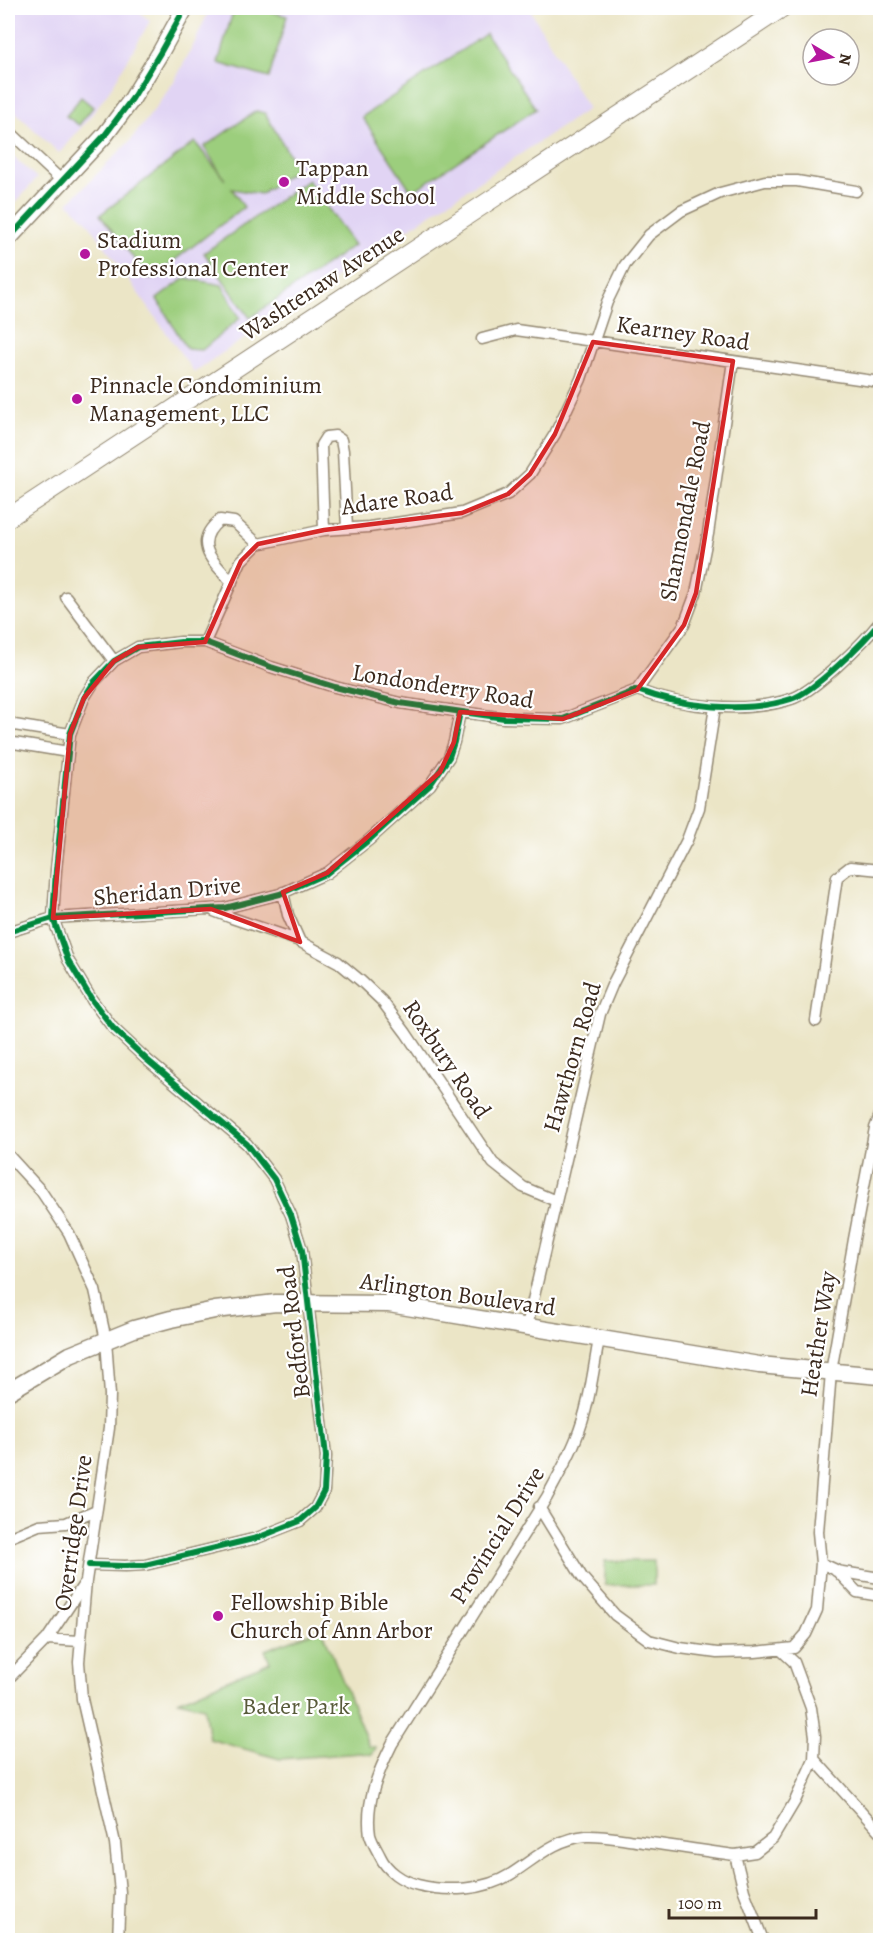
<svg xmlns="http://www.w3.org/2000/svg" width="888" height="1948" font-family="Alegreya,serif">
<style>
.built{fill:#e1d4f4}
.green{fill:#9cce7d;stroke:#6c7c4e;stroke-width:1.5}
.lines{fill:none;stroke-linecap:round;stroke-linejoin:round}
.street-casing{stroke:#938872;stroke-width:13}
.secondary-casing{stroke:#938872;stroke-width:19}
.primary-casing{stroke:#938872;stroke-width:20}
.street{stroke:#fff;stroke-width:10}
.secondary{stroke:#fff;stroke-width:16}
.primary{stroke:#fff;stroke-width:18}
.cycleway-casing{stroke:#fff;stroke-width:10}
.cycleway{stroke:#00873e;stroke-width:6}
.marked{fill:#d62828;fill-opacity:0.2;stroke:#d62828;stroke-width:4.5;stroke-linejoin:round}
.poi-dot{fill:#b5179e;stroke:#fff;stroke-width:2}
.labels{text-anchor:middle;dominant-baseline:central;stroke-width:4.5;stroke-linejoin:round;paint-order:stroke}
.poi-label{font-size:24px;fill:#3b2a1e;stroke:#fff;text-anchor:start}
.street-label{font-size:24px;fill:#3b2a1e;stroke:#fff}
.park-label{font-size:24px;fill:#585b3a;stroke:#fff}
</style>
<rect width="100%" height="100%" fill="#fff"/>
<filter id="ink" filterUnits="userSpaceOnUse"><feTurbulence type="fractalNoise" baseFrequency=".0167" numOctaves="2"/><feDisplacementMap in="SourceGraphic" scale="12" xChannelSelector="R" yChannelSelector="G"/><feConvolveMatrix kernelMatrix="1 2 1 2 8 2 1 2 1" color-interpolation-filters="sRGB"/></filter>
<filter id="wash" filterUnits="userSpaceOnUse"><feTurbulence type="fractalNoise" baseFrequency=".008" numOctaves="4" result="noise"/><feDisplacementMap in="SourceGraphic" scale="24" xChannelSelector="R" yChannelSelector="G"/><feGaussianBlur stdDeviation="1.35" result="paint"/><feColorMatrix in="noise" values="0 0 0 0 0 0 0 0 0 0 0 0 0 0 0 0 0 1.4 0 .05"/><feComposite in="paint" operator="in"/></filter>
<g filter="url(#wash)">
<rect width="100%" height="100%" fill="#ebe5c6"/>
<path class="built" d="M8,8h127l15,13 -37,64 -22,31 -32,37 -51,-48z
M210,8h319l59,101 -394,263 -107,-151 -19,-18 63,-63 23,-30 21,-30 19,-36z
M8,152l29,26 -29,34z"/>
<path class="green" d="M234,8h23l30,8 -18,62 -51,-15z
M486,34l50,75 -124,83 -50,-75z
M81,97l12,10 -14,18 -13,-9z
M256,111l9,2 32,55 -36,26 -29,-5 12,18 -94,72 -50,-64 95,-73 30,38 -21,-33z
M308,180l46,65 -104,73 -46,-65z
M185,278l37,7 18,33 -38,32 -15,-1 -30,-50z
M605,1561h49v24h-49z
M322,1629l47,117 7,1 -4,8 -11,-2 -81,6 -71,-20 -5,-32 -26,-6 92,-39 -5,-12z"/>
</g>
<g filter="url(#ink)">
<g class="lines">
<defs>
<path id="street" d="M8,130l53,50
M482,339l34,-9 364,52
M324,530l-3,-85 5,-8 9,-1 6,4 2,11 4,77
M232,582c-19,-20 -41,-39 -12,-62l14,2 24,22
M66,597l48,64
M205,642l36,-81 17,-17 66,-14 45,-3 93,-14 46,-19 22,-20 25,-40 26,-55 26,-77 18,-37 24,-30 32,-24 39,-18 45,-12h32l59,10
M637,690l47,-65 12,-32 12,-59 25,-173
M8,724l62,10
M8,742l60,10
M283,892l5,23 12,27
M214,911l18,7 65,22 41,22 23,19 21,20 24,32 87,130 30,24 33,14
M8,932l45,-14 172,-10 55,-14 47,-21 42,-33 61,-55 19,-28 5,-15 6,-30
M816,1021l21,-144 13,-10 30,3
M8,1155l33,36 28,42 26,57 11,50 4,55 -1,33 -23,153 -7,81 3,37 33,144 5,49 -2,48
M527,1326l73,-312 13,-31 74,-143 12,-32 16,-101
M599,1339c-6,33 -10,69 -23,100 -8,20 -19,39 -29,58l-155,247c-14,28 -27,59 -22,91 2,7 7,15 10,21 7,15 22,25 38,29 29,7 66,6 93,-11 25,-16 44,-35 75,-38 16,-1 34,3 50,5 33,4 66,10 99,14l20,-3 18,-14 22,-37 19,-42 1,-23 -4,-28 -17,-46 -13,-12
M539,1507l43,70 33,38 34,25 31,8 37,5 38,-1 39,-4 12,-14 11,-24 4,-47 -3,-31 13,-160 23,-133 21,-111 5,-13
M8,1538l31,-13 27,-2 30,-13
M821,1563l15,7 21,22 23,4
M89,1565l36,1 20,-1 112,-27 43,-17 15,-13 9,-17 2,-35 -24,-206 -11,-35 -17,-36 -27,-35 -101,-85 -33,-31 -21,-28 -24,-40 -15,-42 3,-48 14,-136 14,-36 10,-16 20,-21 24,-14 43,-5h24l66,25 64,20 65,16 104,15 59,1 74,-29c44,17 108,24 154,9 23,-7 73,-57 89,-77
M836,1571l44,7
M47,1639l33,2
M8,1679l39,-40 37,-55
M814,1759l66,73
M735,1855l9,36 19,49"/>
<path id="secondary" d="M8,239l97,-104 27,-36 28,-46 25,-45
M8,1392l62,-37 64,-26 37,-10 44,-9 61,-7 113,1 370,61 121,11"/>
<path id="primary" d="M8,518l774,-510"/>
</defs>
<use href="#street" class="street-casing"/>
<use href="#secondary" class="secondary-casing"/>
<use href="#primary" class="primary-casing"/>
<use href="#street" class="street"/>
<use href="#secondary" class="secondary"/>
<use href="#primary" class="primary"/>
<defs>
<path id="cycleway" d="M8,239l97,-104 27,-36 28,-46 25,-45
M8,932l45,-14 172,-10 55,-14 47,-21 42,-33 61,-55 19,-28 5,-15 6,-30
M89,1565l36,1 20,-1 112,-27 43,-17 15,-13 9,-17 2,-35 -24,-206 -11,-35 -17,-36 -27,-35 -101,-85 -33,-31 -21,-28 -24,-40 -15,-42 3,-48 14,-136 14,-36 10,-16 20,-21 24,-14 43,-5h24l66,25 64,20 65,16 104,15 59,1 74,-29c44,17 108,24 154,9 23,-7 73,-57 89,-77"/>
</defs>
<use href="#cycleway" class="cycleway-casing"/>
<use href="#cycleway" class="cycleway"/>
</g>
</g>
<path class="marked" d="M593,342l140,19 -37,232 -12,32 -47,65 -74,29 -103,-7 -6,30 -14,30 -113,101 -44,19 17,50 -89,-33 -158,9 17,-184 14,-36 30,-37 24,-14 67,-5 36,-81 17,-17 66,-14 138,-17 46,-19 22,-20 25,-40z"/>
<g class="poi-dot">
<circle cx="284" cy="182" r="6"/>
<circle cx="85" cy="254" r="6"/>
<circle cx="77" cy="399" r="6"/>
<circle cx="218" cy="1616" r="6"/>
</g>
<g class="labels">
<g class="poi-label">
<text x="296" y="168">Tappan<tspan x="296" dy="28">Middle School</tspan></text>
<text x="97" y="240">Stadium<tspan x="97" dy="28">Professional Center</tspan></text>
<text x="89" y="385">Pinnacle Condominium<tspan x="89" dy="28">Management, LLC</tspan></text>
<text x="230" y="1602">Fellowship Bible<tspan x="230" dy="28">Church of Ann Arbor</tspan></text>
</g>
<g class="street-label">
<text transform="translate(322 283) rotate(-33)">Washtenaw Avenue</text>
<text transform="translate(683 333) rotate(8)">Kearney Road</text>
<text transform="translate(397 499) rotate(-8)">Adare Road</text>
<text transform="translate(685 511) rotate(-79)">Shannondale Road</text>
<text transform="translate(443 686) rotate(9)">Londonderry Road</text>
<text transform="translate(167 891) rotate(-5)">Sheridan Drive</text>
<text transform="translate(572 1057) rotate(-74)">Hawthorn Road</text>
<text transform="translate(447 1059) rotate(56)">Roxbury Road</text>
<text transform="translate(458 1294) rotate(8)">Arlington Boulevard</text>
<text transform="translate(294 1332) rotate(-97)">Bedford Road</text>
<text transform="translate(818 1334) rotate(-81)">Heather Way</text>
<text transform="translate(73 1533) rotate(-82)">Overridge Drive</text>
<text transform="translate(497 1535) rotate(-58)">Provincial Drive</text>
</g>
<g class="park-label">
<text x="296" y="1706">Bader Park</text>
</g>
</g>
<rect width="888" height="1948" fill="none" stroke="#fff" stroke-width="30"/>
<g transform="translate(831 57) rotate(100)"><circle r="28" fill="#ffffff" stroke="#b1aaa5" stroke-width="1.5"/>
<path d="M0-4.5L10 22L0 15L-10 22Z" fill="#b5179e"/>
<text y="-9" font-size="16" font-weight="bold" text-anchor="middle" fill="#3b2a1e">N</text>
</g>
<path d="M669 1909v9h147v-9" fill="none" stroke="#3b2a1e" stroke-width="3"/>
<text x="678" y="1909" font-size="18" fill="#3b2a1e" stroke="#ffffff" stroke-width="4.5" paint-order="stroke">100 m</text>
</svg>
